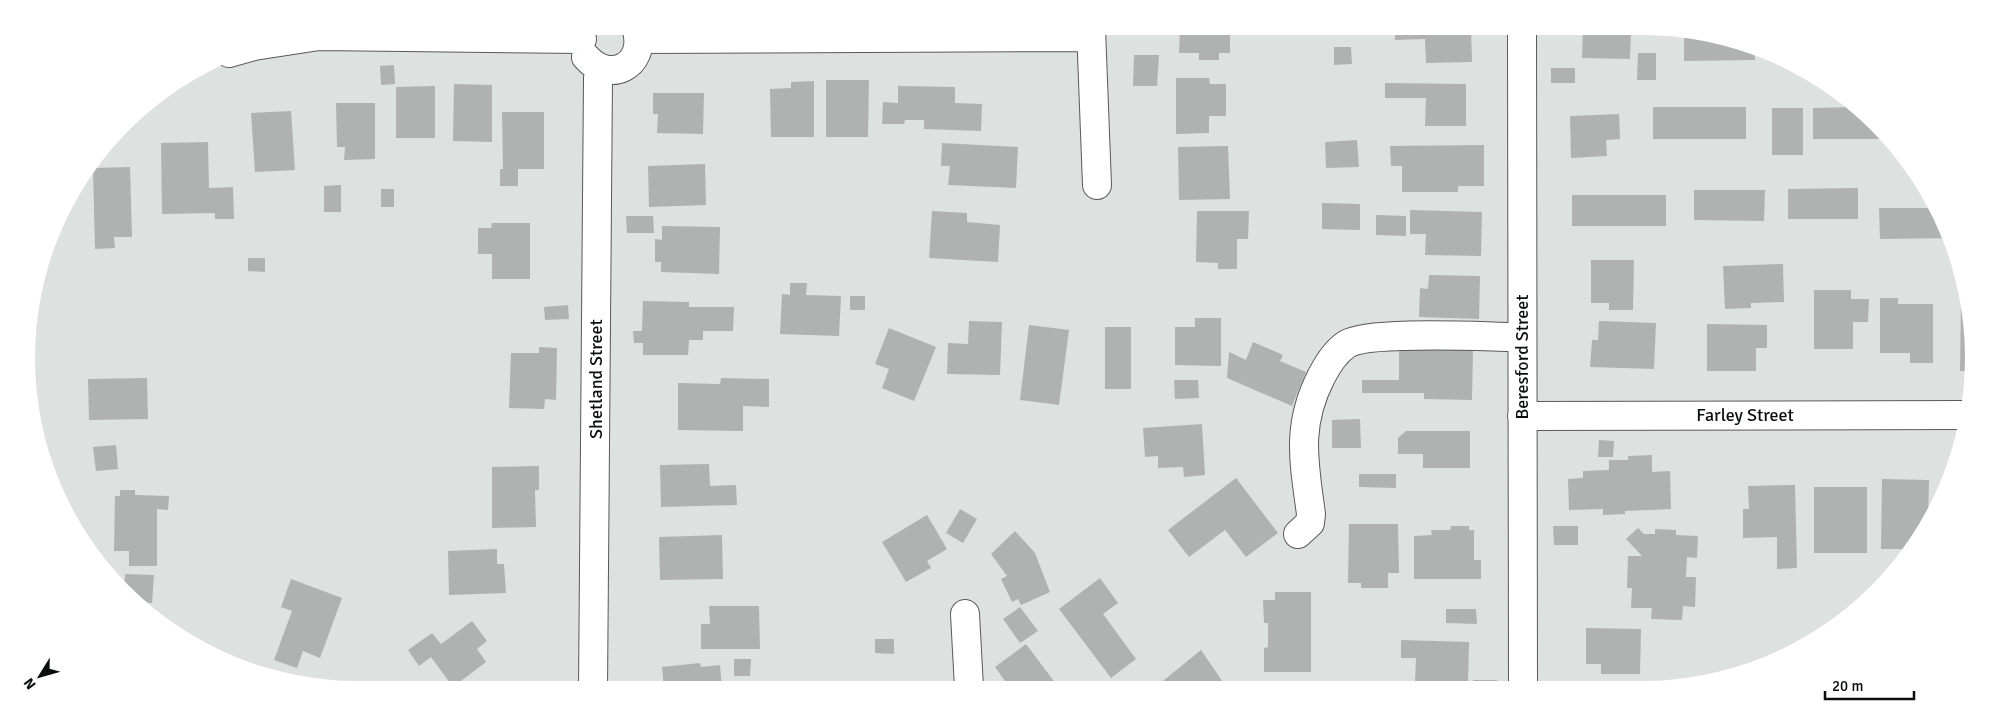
<svg xmlns="http://www.w3.org/2000/svg" width="2000" height="716" font-family="Signika,sans-serif">
<style>
.building{fill:#afb2b1}
.lines{fill:none;stroke-linecap:round;stroke-linejoin:round}
.minor-casing{stroke:#575a59;stroke-width:30}
.minor{stroke:#fff;stroke-width:28}
.labels{text-anchor:middle;dominant-baseline:central;stroke-width:4.5;stroke-linejoin:round;paint-order:stroke}
.street-label{font-size:18px;fill:#0c0d0d;stroke:#fff}
</style>
<rect width="100%" height="100%" fill="#dde1e0"/>
<path class="building" d="M1642,26v7h-11l-1,26 -48,-1 1,-31z
M1395,27h76l1,35 -46,1 -1,-24 -30,1z
M1180,28h64v7h-14v18h-11v7h-20v-7h-20z
M1684,32l44,5 27,11v12l-71,1z
M1334,47h17l1,17 -18,1z
M1638,53h18v27h-19z
M1134,55h25l-2,31h-24z
M394,65l1,19 -14,1 -1,-19z
M1551,68h24v15h-24z
M1176,78h33l1,6h16v32h-17v17l-33,1z
M826,80h43l-1,57h-42z
M814,81v56h-43l-1,-48 21,-1v-6z
M1385,83l81,1v42h-41l1,-28h-41z
M454,84l38,1v57l-39,-1z
M435,86v52h-39v-51z
M898,86l57,1v16l27,1 -1,27 -57,-2v-9h-19l-1,4h-22l1,-22 15,1z
M653,93h51l-1,41 -46,-1 1,-19h-5z
M336,103h39v56l-31,1 1,-13h-8z
M1653,107h93v32h-93z
M1857,107l27,25v7h-71v-31z
M1772,108h31v47h-31z
M291,111l4,59 -40,2 -4,-59z
M502,112h42v57h-26v17h-18v-17h3z
M1619,114l1,25 -14,1 1,16 -36,2 -1,-42z
M1357,140l2,27 -33,1 -1,-26z
M208,142l1,46 24,-1 1,32h-19v-6l-53,1 -1,-71z
M942,143l76,4 -2,41 -68,-3 2,-19h-9z
M1484,145v41h-26v6h-56v-26h-11l-1,-20z
M1228,146l2,53 -51,1 -1,-53z
M705,164l1,41 -57,2 -1,-41z
M130,167l2,70h-18l1,11 -20,1 -2,-81z
M341,185v27h-17v-26z
M1858,188v31h-70v-30z
M381,189h13v18h-13z
M1694,190h71l-1,31 -70,-1z
M1572,195h94v31h-94z
M1322,203l38,1v26l-38,-1z
M1879,208h57l14,30 -70,1z
M1410,210l72,2 -1,44 -56,-1 1,-21h-16z
M932,211l35,2v9l33,3 -2,37 -69,-4z
M1197,211h52l-1,28h-11v30h-19v-6l-22,-1z
M1376,215l30,1v20l-30,-1z
M626,216h27l1,17h-27z
M492,223h38v56h-38v-25h-14v-26h13z
M662,226l58,1 -1,47 -58,-2v-10h-6v-23l7,1z
M248,258h17v14l-17,-1z
M1591,260h43l-1,50h-24v-7h-18z
M1783,264l1,38 -33,1v5l-26,1 -2,-43z
M1429,275l51,1 -1,43 -60,-2 1,-29 8,1z
M790,283h17l-1,12 35,1 -2,40 -59,-2 2,-40 8,1z
M1814,290h37v9h18l-1,23h-15v27h-39z
M850,296h15v14h-15z
M1961,297l6,1 4,16 2,57h-13z
M1880,298h18v6h35v59h-23v-10h-30z
M643,301l46,1v5h45l-1,24h-30v9h-14l-1,15h-45v-12h-9l-1,-12h9z
M568,305l1,14 -24,1 -1,-13z
M1195,318h26v48l-46,-1v-38h20z
M969,321l33,1 -2,53 -53,-1 1,-31 20,1z
M1599,321l57,2 -2,46 -64,-2 2,-27h6z
M1707,324l60,1v23h-11v23h-49z
M1029,325l40,5 -10,75 -39,-5z
M1105,327h26v62h-26z
M889,328l47,19 -22,54 -32,-13 7,-19 -14,-5z
M1253,342l30,13 -3,6 26,11 -14,34 -65,-28 2,-26 17,8z
M539,347l18,1 -1,52 -11,-1 -1,10 -35,-1 2,-55h28z
M1399,350h74l-1,50 -48,-1v-6h-62v-13h37z
M147,378l1,41 -59,1 -1,-41z
M721,378l48,1v28l-26,-1v25l-65,-1v-47l42,1z
M1174,380h24l1,18 -24,1z
M1360,419l1,29h-29v-28z
M1202,424l3,51 -21,2 -1,-10 -25,1v-12l-13,1 -2,-29z
M1406,431h64v37h-47v-14h-25v-16z
M1599,440l15,1 -1,16h-15z
M116,445l2,24 -22,2 -3,-24z
M1652,455v17l18,-1 1,38 -46,2v3l-22,1v-6l-34,1 -1,-31 15,-1v-7l26,-1v-10h19v-4z
M709,464l1,22 26,-1 1,20 -76,2 -1,-42z
M539,466v24h-4l1,37 -44,1v-61z
M1359,474h37v14l-37,-1z
M1236,478l42,55 -32,24 -21,-27 -36,27 -21,-27z
M1882,479l47,1 -1,46 -20,23h-27z
M1795,485l2,83 -20,1v-32l-34,1v-29h6l-1,-23z
M1814,487h53v66h-53z
M120,490h15v5l34,1 -1,14 -11,-1v57h-28v-15h-15l1,-55h5z
M960,509l17,10 -14,24 -17,-10z
M927,515l20,34 -20,12 4,7 -25,14 -24,-40z
M1349,524h49l1,49h-11v15h-27v-5h-13z
M1451,526h18v4h5v30h7v19h-67v-43l18,-1 -1,-5h19z
M1553,526h25v19h-24z
M1638,528l6,6h11v-5l21,1v5l22,1 -1,22 -10,-1 -1,20h10l-1,30 -12,-1 -1,14 -31,-1 1,-11h-21l1,-20h-5l1,-32h14l-16,-17z
M1015,531l20,22 15,39 -29,13 -3,-6 -6,3 -11,-23 6,-3 -16,-22z
M722,535l1,44 -63,1 -1,-43z
M497,549v15h7l2,29 -57,2 -1,-44z
M125,574l29,1 -2,28 -17,-1 -11,-9z
M1100,578l18,25 -15,11 33,45 -25,19 -52,-69z
M291,579l51,19 -22,60 -17,-7 -6,17 -23,-8 18,-49 -11,-4z
M1275,592h36v80h-47v-24l4,-1v-24h-4l-1,-23h12z
M709,606h50l1,43h-59v-25h9z
M1020,607l18,24 -18,12 -17,-24z
M1446,609h30l1,15 -31,-1z
M472,621l15,20 -10,8 9,13 -33,25 -22,-30 -12,9 -11,-16 24,-17 9,11z
M1586,628l55,1 -1,45h-39v-10h-15z
M875,639h19v15l-19,-1z
M1401,640l68,2 -1,42 -53,-1 1,-25h-15z
M1026,644l33,44h-49l-15,-21z
M1201,650l26,38h-66l-3,-3z
M734,659h17l-1,17h-16z
M700,663l1,4 19,-2 2,24h-58l-2,-22z
M1473,680h24v7h-24z"/>
<g class="lines">
<defs>
<path id="minor" d="M1522,27l1,660
M1091,29l6,156
M639,39l452,-2
M229,53l25,-7 65,-10 263,3
M586,57c23,27 60,9 51,-26
M1522,416l445,-1
M1298,534l12,-11 1,-9c-7,-52 -15,-88 10,-137 7,-13 14,-25 26,-33 23,-14 142,-7 175,-7
M965,614l4,74
M593,689l5,-611 3,-10"/>
</defs>
<use href="#minor" class="minor-casing"/>
<use href="#minor" class="minor"/>
</g>
<g class="labels">
<g class="street-label">
<text transform="translate(1522 357) rotate(-90)">Beresford Street</text>
<text transform="translate(596 379) rotate(-90)">Shetland Street</text>
<text x="1745" y="415">Farley Street</text>
</g>
</g>
<path d="M0 0H2000V716H0ZM358 35H1642A323 323 0 0 1 1965 358V358A323 323 0 0 1 1642 681H358A323 323 0 0 1 35 358V358A323 323 0 0 1 358 35Z" fill="#fff" fill-rule="evenodd"/>
<g transform="translate(40 676) rotate(233)" stroke="#ffffff" stroke-width="4" paint-order="stroke">
<path d="M0-4L9 19L0 12L-9 19Z" fill="#0c0d0d"/>
<text y="-8" font-size="14" font-weight="bold" text-anchor="middle" fill="#0c0d0d">N</text>
</g>
<path d="M1825 691v8h89v-8" fill="none" stroke="#0c0d0d" stroke-width="2.5"/>
<text x="1832" y="691" font-size="15" fill="#0c0d0d" stroke="#ffffff" stroke-width="4" paint-order="stroke">20 m</text>
</svg>
